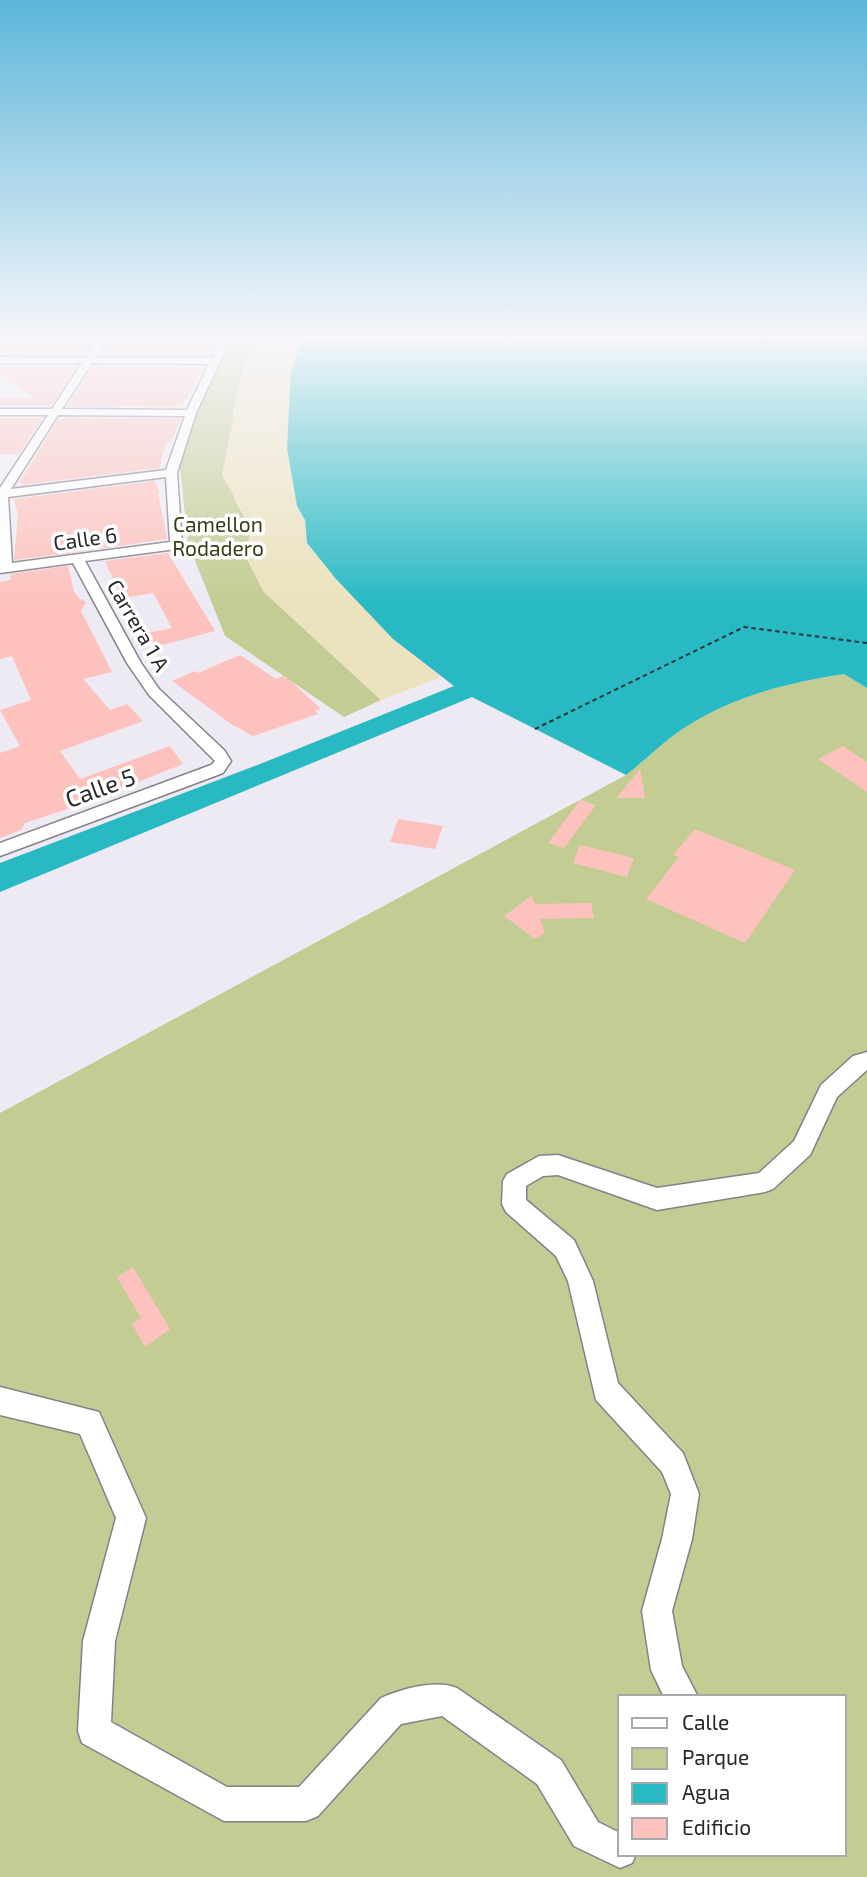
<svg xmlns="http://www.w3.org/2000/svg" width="867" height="1877" font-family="'Exo 2',sans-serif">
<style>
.green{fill:#c3cc93;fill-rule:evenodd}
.sand{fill:#ece2bd}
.water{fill:#29b9c3}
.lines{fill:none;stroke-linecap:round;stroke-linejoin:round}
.ferry{stroke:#203638;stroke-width:2;stroke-dasharray:4.5 3.5;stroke-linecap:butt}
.building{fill:#fdc2bd}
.minor-casing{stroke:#848089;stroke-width:3}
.minor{fill:#fff;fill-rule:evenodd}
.labels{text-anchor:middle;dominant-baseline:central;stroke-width:7;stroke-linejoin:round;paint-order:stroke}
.far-park-label{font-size:21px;fill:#393d17;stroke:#fff}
.far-street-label{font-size:21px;fill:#28272b;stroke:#fff}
.street-label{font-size:24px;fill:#28272b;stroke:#fff}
</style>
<rect width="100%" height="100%" fill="#eeeaf4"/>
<path class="green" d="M231,340h23l-11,28 -10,45 2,88 16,26 -5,30 18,35 117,108 -37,17 -119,-81 -37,-93 -8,-75 14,-55z
M844,674l23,14v1189h-867v-764l626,-338c18,-14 36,-32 55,-45 49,-33 105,-47 163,-56zM620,1697h224v157h-224z"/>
<path class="sand" d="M254,340h46l-3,166 8,14 2,23 29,36 57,60 48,38 -60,23 -117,-108 -18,-35 5,-30 -29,-52 21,-107z"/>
<path class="water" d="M300,340h567v348l-23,-14c-58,9 -114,23 -163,56 -19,13 -37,31 -55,45l-154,-78 -472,195v-29l260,-99 194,-78 -61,-47 -57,-60 -29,-36 -2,-23 -8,-14 -10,-58 4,-76z"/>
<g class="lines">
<path class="ferry" d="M535,729l209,-102 123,16"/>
</g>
<path class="building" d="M0,340h95l-10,15 -85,-1z
M110,340h103l-6,15h-107z
M0,366h77l-26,40h-51v-8h35l-35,-23z
M93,366l110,1 -21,40 -115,-1z
M0,418h43l-24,36h-19z
M59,418l122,1 -9,22h-4l-5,11 -3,16 -139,17 2,-2h-4z
M155,481l5,12h-2l9,46 -69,10 -1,-6 -13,8 -70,9 4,-45 -4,-16z
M168,553l47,78 -60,16 -7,-14 24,-5 -17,-32 -2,-3 -31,5 -17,-37z
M68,566l6,25 6,8 6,3 -5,9 31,61 -29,7 27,31 17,-6 16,17 -83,30 20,28 90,-33 13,18 -95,38 -63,21 -4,7 -21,8v-85l20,-7 -20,-36 31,-10 -19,-44 -12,3v-77l11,-2v-6z
M240,655l36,24 7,-3 8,5 30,28 -6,2 3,3 -65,22 -22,-12 -59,-43 23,-10 3,2z
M843,746l24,16v30l-49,-33z
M640,769l5,29h-29z
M580,800l16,5 -32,43 -16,-5z
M398,819l45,7 -8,23 -45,-7z
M695,829l100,41 -50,73 -99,-44 33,-42 -6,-2z
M580,845l54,13 -7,19 -54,-14z
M531,896l4,8 56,-1 3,15 -54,1 5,14 -10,6 -31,-23z
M133,1267l37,62 -25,18 -13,-23 9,-6 -24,-41z"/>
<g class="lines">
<defs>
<path id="minor" d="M98,340h9l-12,18h117l9,-18h9l-34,73 -19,60 5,72 -6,4 -91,12 56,102 18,26 65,61 7,11 -8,12 -223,83v-13l211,-78 4,-4 -66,-66 -22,-32 -54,-100 -73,10v-85l48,-73h-48v-6h52l30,-46h-82v-6l86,1zM92,363l117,1 -22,46 -125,-1zM58,415l127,1 -19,54 -155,19zM166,477l4,65 -158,21 -4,-66z
M867,1052v18l-30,27 -27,58 -37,34 -8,3 -108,18 -99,-35 -15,1 -17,10v14l48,40 19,41 25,102 65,70 16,41 -7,45 -20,72 10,55 16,31h-34l-13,-27 -9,-59 20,-72 9,-45 -9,-22 -66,-72 -28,-119 -12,-25 -50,-44 -4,-8 1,-23 4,-7 32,-18 19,-1 99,33 102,-15 35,-32 27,-56 32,-29z
M0,1387l99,25 47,106 -31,123 -4,81 116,65h72l82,-89c20,-9 55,-19 76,-10l104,72 37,62 22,11v21h16l-4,9 -12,5 -46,-22 -37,-62 -95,-68 -41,8 -83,92 -12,5h-82l-142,-78 -4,-12 5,-90 33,-123 -36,-84 -80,-19z"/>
</defs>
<use href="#minor" class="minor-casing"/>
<use href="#minor" class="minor"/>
</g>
<linearGradient id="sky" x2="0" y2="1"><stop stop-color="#5bb6d9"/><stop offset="0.56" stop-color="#f7f6fa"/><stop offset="1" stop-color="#f7f6fa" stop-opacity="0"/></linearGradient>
<rect width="867" height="603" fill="url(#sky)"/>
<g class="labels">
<g class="far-park-label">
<text x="218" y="523">Camellon<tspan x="218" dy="24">Rodadero</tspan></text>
</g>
<g class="far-street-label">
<text transform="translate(85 538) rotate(-8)">Calle 6</text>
<text transform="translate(139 625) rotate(60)">Carrera 1 A</text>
</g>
<g class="street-label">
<text transform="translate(100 787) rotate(-20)">Calle 5</text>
</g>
</g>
<rect x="618" y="1695" width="228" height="161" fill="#ffffff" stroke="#a9a9aa" stroke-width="2"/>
<rect x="632" y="1718" width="35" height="10" fill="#ffffff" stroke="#a9a9aa" stroke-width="2"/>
<text x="682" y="1730" font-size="21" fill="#28272b">Calle</text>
<rect x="632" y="1748" width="35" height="21" fill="#c3cc93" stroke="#a9a9aa" stroke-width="2"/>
<text x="682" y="1765" font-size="21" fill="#28272b">Parque</text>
<rect x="632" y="1783" width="35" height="21" fill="#29b9c3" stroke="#a9a9aa" stroke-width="2"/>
<text x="682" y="1800" font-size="21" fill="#28272b">Agua</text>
<rect x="632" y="1818" width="35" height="21" fill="#fdc2bd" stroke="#a9a9aa" stroke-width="2"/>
<text x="682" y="1835" font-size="21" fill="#28272b">Edificio</text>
</svg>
